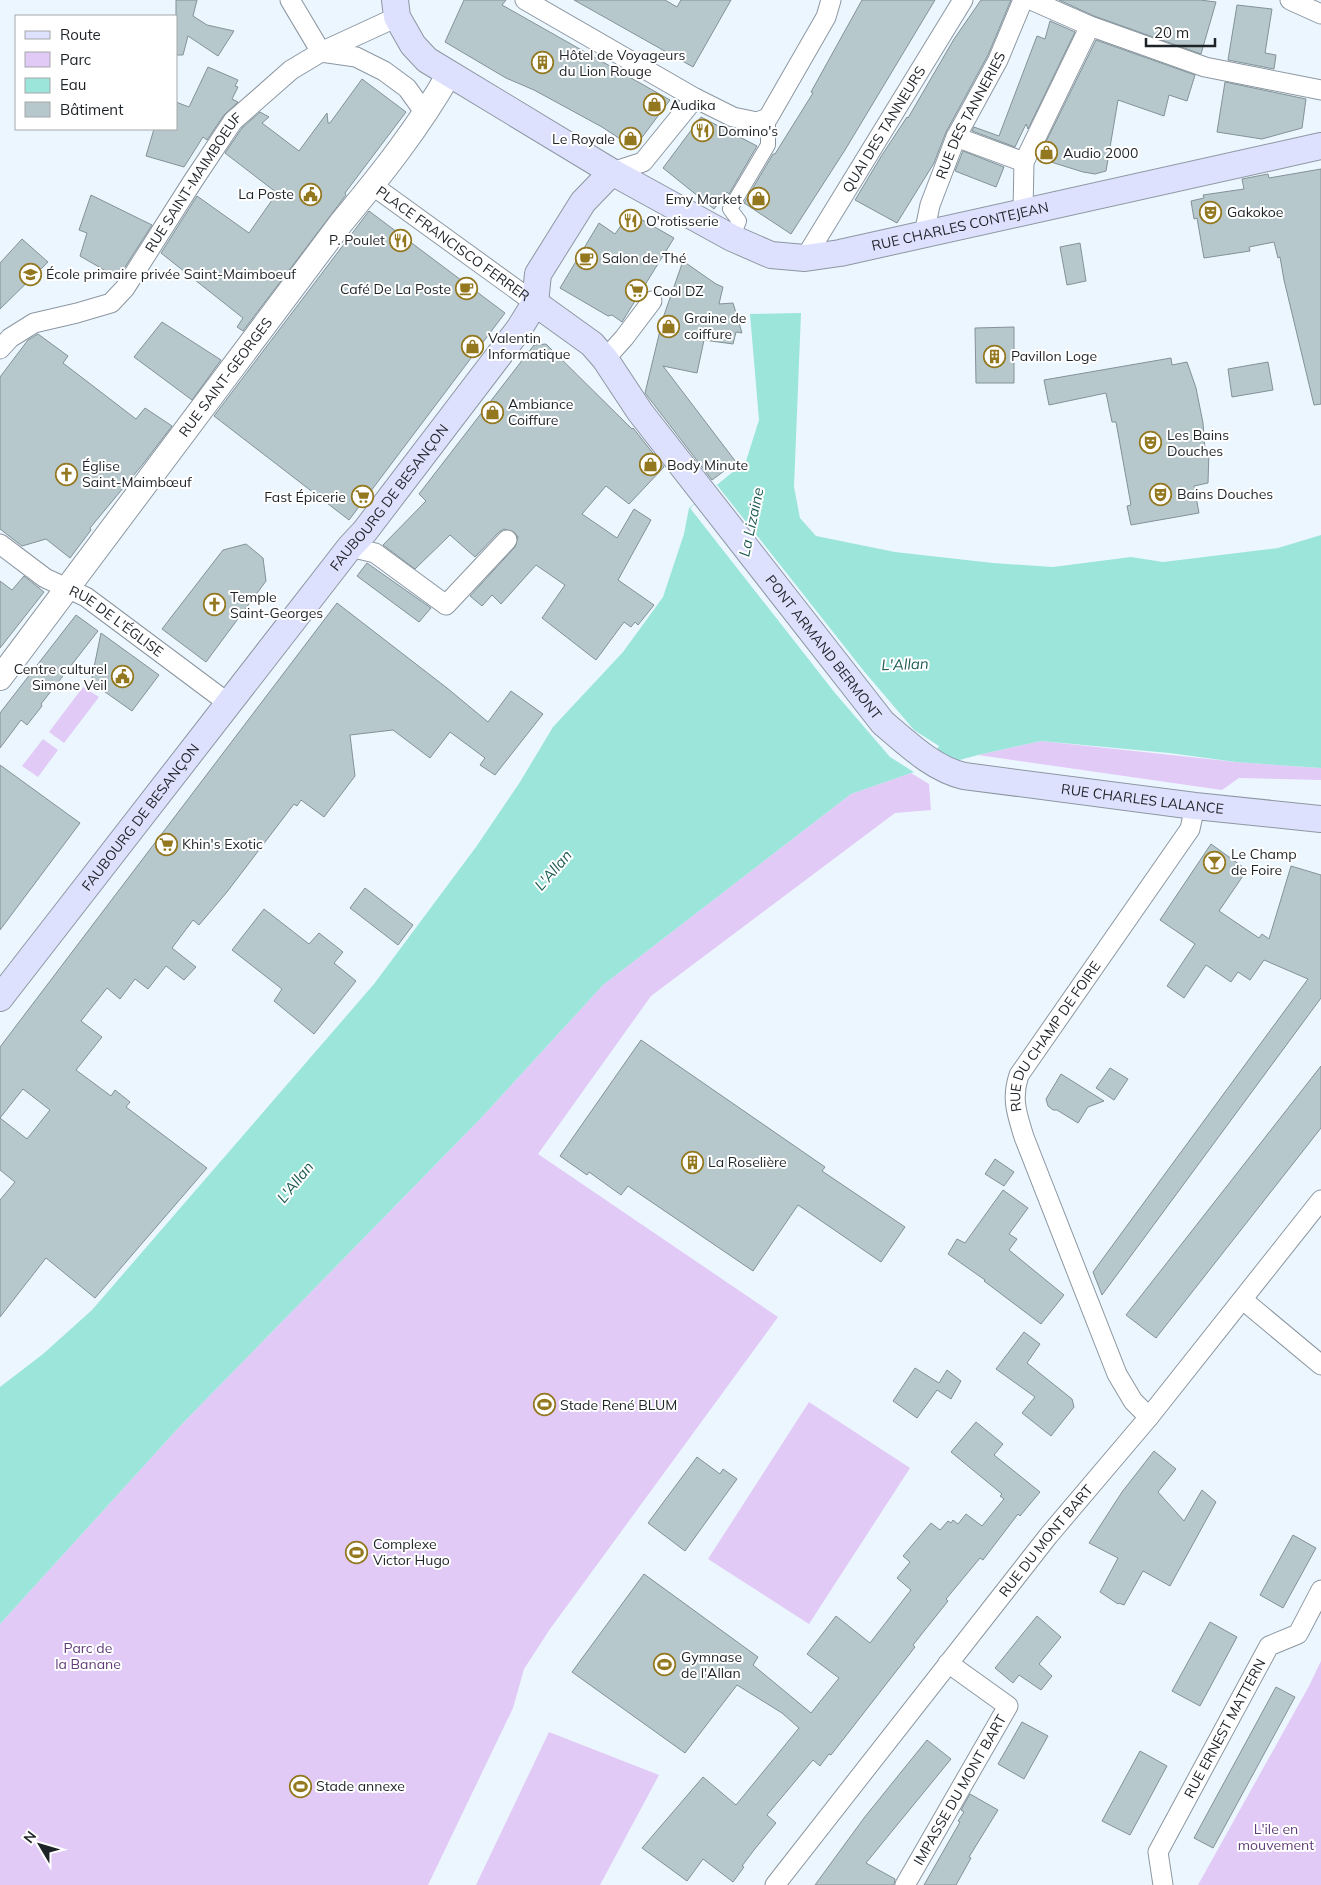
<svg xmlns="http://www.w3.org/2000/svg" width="1321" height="1885" font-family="Mulish,sans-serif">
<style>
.green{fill:#e1caf6}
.water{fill:#9ce5da}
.pier{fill:#ecf6ff}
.building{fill:#b7c8cd;stroke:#829297}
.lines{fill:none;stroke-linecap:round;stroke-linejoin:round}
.pedestrian-casing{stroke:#8c97a1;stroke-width:16}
.minor-casing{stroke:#8c97a1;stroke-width:21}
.tertiary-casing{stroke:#8c97a1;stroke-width:26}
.secondary-casing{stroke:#8c97a1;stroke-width:28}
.pedestrian{stroke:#fff;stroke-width:14}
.minor{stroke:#fff;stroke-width:19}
.tertiary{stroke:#fff;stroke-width:24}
.secondary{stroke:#dee1fe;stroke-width:26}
.labels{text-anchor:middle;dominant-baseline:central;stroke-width:4;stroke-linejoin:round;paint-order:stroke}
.poi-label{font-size:14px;fill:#1e2327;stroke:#fff;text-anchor:start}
.street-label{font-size:14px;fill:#1e2327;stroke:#fff}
.park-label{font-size:14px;fill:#603d7a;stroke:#fff}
.water-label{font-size:15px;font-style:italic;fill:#205c55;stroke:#fff}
</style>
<rect width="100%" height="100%" fill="#ecf6ff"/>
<path class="green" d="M83,687l16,10 -35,46 -15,-11z
M43,739l15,11 -20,27 -16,-11z
M1041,741l195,21 85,6v12l-82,-2 -17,12 -244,-35z
M911,773l18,11 2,26 -36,3 -244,183 -113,158 240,163 -228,312 -26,40 -11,39 -85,177h-428v-261l181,-199 300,-307 122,-133 248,-191z
M809,1402l101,66 -101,156 -101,-65z
M1321,1661v224h-123l111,-199z
M549,1732l110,43 -59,110h-124z"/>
<path class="water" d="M801,313l-7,174 6,31 16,18 79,16 98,11 60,4 78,-10 32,5 115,-14 43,-13v233l-85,-6 -67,-9 -128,-12 -63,14 -67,18 -60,21 -248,191 -122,133 -300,307 -181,199v-237l43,-33 49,-44 282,-326 102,-137 44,-65 33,-55 70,-75 40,-55 21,-63 5,-26 57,-47 13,-41 -9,-106z"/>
<path class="pier" d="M717,485l146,185 51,60 25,16 -17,27 -5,1 -27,-17 -55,-64 -145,-185z"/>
<path class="building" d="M176,0h21l-4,16 14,9 27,6 -16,25 -30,-20 -5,19h-7z
M464,0h42l-4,5 168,95 -36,48 -32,-21 -68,-37 -28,-12 -61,-36z
M574,0h91l12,7 4,-7h50l-38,67z
M862,0h73l-90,150 -54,84 -47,-31 29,-49h2l38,-61 -2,-1z
M981,0h30l-23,55 -42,77 -12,31 -37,60 -42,-23 27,-45 25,-38 1,1 46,-79z
M1059,0h141l16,2 -15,52 -107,-38z
M1237,5l35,4 -7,44 11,2 -2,14 -46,-9z
M1050,21l25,11 -47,97 -2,-5 -11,23 -43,-16 2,-4 25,9 38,-100 8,3z
M1096,40l99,35 -8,26 -18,-6 -5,21 -46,-16 -12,71 -11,3 -12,-2 -45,-14z
M208,67l30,13 -3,6 3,1 -6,12 6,3 -14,13 -17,25 -4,-3 -19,30 -38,-11 8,-27h22v-27l13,5z
M362,79l44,33 -61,81 1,2 -103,136 -6,-4 6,-9 -82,-65 36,-57 52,37 28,-40 -52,-40 17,-25 18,-16 9,5 -7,6 37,28 28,-38 1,10h2z
M1225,82l81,17 -4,29 -40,11 -45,-7z
M701,117l56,29 -28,48 -2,-2 -13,17 -51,-41z
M963,151l41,16 -8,20 -41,-16z
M1321,169v235l-7,1 -30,-125 -4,-23 -2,1 -4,-16 -25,5 1,4 -46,7 -7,-40 -3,1 -3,-18 13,-3 -1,-3 41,-6 -2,-10 26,-5 1,4z
M91,195l61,30 -34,53 -38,-22 7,-23 -8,-3z
M369,211l136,102 -156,207 -135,-104z
M630,213l44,25 -52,84 -10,-7 -4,1 -48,-28 39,-65 16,11z
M22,239l26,23 -48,47v-46z
M1080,243l6,38 -19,4 -7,-38z
M683,261l33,23 7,3 -4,17 14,-1 9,30 -6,-1 -3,12 -29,-4 -7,33 -34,-7 73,96 -24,18 -67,-87 18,-75z
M162,322l59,38 -29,40 -58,-43z
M1014,327v56h-38l-1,-55z
M38,334l30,22 -5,7 73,56 9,-11 27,18 -29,38 -53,64 1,2 -21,28 -24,-19 -24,7 -22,-17v-152l28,-37z
M546,344l86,85 1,-1 31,39 -35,37 -23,-18 -24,28 35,24 17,-29 17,11 -33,60 36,25 -16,20 -3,-3 -4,5 -7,-5 -28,38 -54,-42 23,-33 -29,-20 -35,39 -9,-9 -10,11 -12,-10 45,-49 3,-10 -4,-5 -10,-3 -5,3 -24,25 -25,-22 -35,34 -32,-24 43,-44 -7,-7 115,-149z
M1171,358l1,7 15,-3 9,26 7,35 2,27h4l-1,33 -14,3 5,27 -68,12 -4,-19 4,-1 -15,-83h-4l-6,-29 -57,12 -5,-25z
M1268,362l5,28 -41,7 -4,-28z
M246,544l17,14 3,23 -60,81 -44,-33 61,-79z
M367,563l64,45 -12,14 -62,-46z
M24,576l20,16 -44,56v-67l12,9z
M337,603l110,85 41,34 23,-31 32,23 -48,61 -15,-10 5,-7 -35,-26 -20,26 -37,-28 -43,5 5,41 -31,41 -23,-17 -4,6 -3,-2 -67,88 -28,33 -6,-5 -21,28 24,19 -12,13 -18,-14 -18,23 -13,-10 -15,20 -13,-11 -26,33 21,16 -26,33 35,26 4,-6 15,12 -4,5 81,61 -112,130 -49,-40 -46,59v-117l15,-18 -15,-12v-52l27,21 23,-29 -27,-21 -23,29v-71z
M76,615l22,16 -57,73 1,2 -15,19 -6,-5 -21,28v-35z
M101,633l58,42 -27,36 -41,-29z
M0,765l80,58 -80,107z
M1211,844l36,26 -28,41 40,27 3,-4 7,5 22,-73 30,9v123l-219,297 -9,-23 215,-293 -44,-19 -14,20 -12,-8 -7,10 -25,-17 -22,33 -17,-12 28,-42 -35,-24z
M365,888l48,37 -15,20 -48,-37z
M264,909l45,35 10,-11 24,19 -9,11 22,18 -42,53 -40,-33 8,-12 -50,-39z
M641,1040l184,127 -3,4 83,56 -24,35 -83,-57 -45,66 -125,-85 -7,9 -32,-23 -2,3 -27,-19z
M1321,1066v62l-165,210 -30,-23z
M1110,1068l18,11 -14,21 -18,-12z
M1061,1074l43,27 -16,6 -10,16 -21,-13h-4l-5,-4 -2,-7z
M995,1159l19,13 -10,14 -19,-12z
M1003,1190l25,18 -19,26 8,5 -8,11 55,45 -23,29 -57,-43 1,-1 -37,-26 9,-15 8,4z
M1024,1332l16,12 -13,19 45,36 2,8 -23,29 -29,-23 13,-16 -39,-28z
M915,1368l24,15 8,-13 14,11 -10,18 -14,-9 -20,28 -24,-17z
M976,1422l27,22 -9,11 46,37 -20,24 -2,-2 -35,46 -3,-2 -34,41 2,2 -35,44 2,2 -84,108 -2,-1 -9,12 -7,-6 -46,55 9,8 -22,27 -12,16 2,1 -11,15 -30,-23 -16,22 -45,-33 61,-71 33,28 63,-77 -17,-15 -45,-28 -52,68 -113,-81 72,-98 114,83 -5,8 58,48 28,-35 -32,-24 29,-38 34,27 41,-53 -14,-12 13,-16 -7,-6 28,-33 9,7 8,-9 3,2 2,-3 5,4 8,-10 16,12 22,-27 -4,-3 2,-2 -51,-42z
M1154,1451l22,18 -18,23 26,29 18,-31 14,12 -46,84 -27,-15 -19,34 -5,-2 -1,1 -18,-12 18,-34 -29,-15 33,-51z
M697,1457l23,17 3,-5 14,10 -52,72 -37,-28z
M1293,1535l23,13 -33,60 -23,-13z
M1037,1616l24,21 -22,27 13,12 -11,14 -22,-15 -6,8 -18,-15z
M1210,1622l27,15 -37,69 -28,-15z
M1276,1687l19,10 -82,151 -19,-10z
M1022,1722l26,14 -24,43 -26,-15z
M927,1740l24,19 -85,104 29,16 -1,6h-79l49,-67z
M1140,1751l27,15 -37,69 -28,-14z
M970,1794l28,16 -29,47 2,1 -15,27h-32l36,-63 -2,-1 6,-9 -3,-2z"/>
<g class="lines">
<defs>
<path id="pedestrian" d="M732,238l7,-17 -9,-12 38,-64v-27"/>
<g id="minor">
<path d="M290,0l31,52"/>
<path d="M525,0l170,98 38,19 24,5 11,-4 58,-101 5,-17"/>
<path d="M1031,0l59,26 115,41 116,23"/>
<path d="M1290,0l31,14"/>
<path d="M321,52l35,5 28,14 23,17 18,25"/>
<path d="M956,137l68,25"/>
<path d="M612,172l31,-10 52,-64"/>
<path id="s1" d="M372,185l163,118"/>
<path d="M1023,211l1,-49 66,-136"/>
<path id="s2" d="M924,234l6,-29 26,-68 42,-77 25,-60"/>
<path id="s3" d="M805,258l158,-258"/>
<path id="s4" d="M0,349l10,-11 24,-15 43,-10 34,-10 14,-15 68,-107 40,-60 58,-51 30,-18 76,-35"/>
<path d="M605,359l19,-21 28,-37"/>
<path id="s5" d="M0,544l45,34 41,19 142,106"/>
<path d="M350,547l25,6 71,52 61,-65"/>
<path d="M1243,1300l78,65"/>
<path id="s6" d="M1149,1417l-16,-16 -16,-27 -93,-237c-7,-23 -13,-38 -5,-62l171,-246 5,-23"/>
<path id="s7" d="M775,1885l274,-350 100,-118 172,-217"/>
<path id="s8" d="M905,1885l103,-179 -60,-43"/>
<path id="s9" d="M1163,1885l-5,-33 111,-206 29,-12 23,-44"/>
</g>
<g id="tertiary">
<path id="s10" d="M0,678l341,-455c39,-47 78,-96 108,-149"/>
</g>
<g id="secondary">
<path id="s11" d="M395,0l2,17 16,28 14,15 185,112 120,66 39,17 34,3 35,-5 481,-107"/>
<path id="s12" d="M535,303l57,41 13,15 35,53 243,311c24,20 50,46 81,53l231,30 126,13"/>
<path id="s13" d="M0,998l350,-451 15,-16 154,-202 16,-26 3,-29 45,-72 29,-30"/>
</g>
</defs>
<use href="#pedestrian" class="pedestrian-casing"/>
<use href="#minor" class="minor-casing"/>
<use href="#tertiary" class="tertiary-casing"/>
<use href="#secondary" class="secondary-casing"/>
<use href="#pedestrian" class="pedestrian"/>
<use href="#minor" class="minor"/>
<use href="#tertiary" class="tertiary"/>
<use href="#secondary" class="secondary"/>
</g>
<defs>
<symbol id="building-ring" viewBox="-11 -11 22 22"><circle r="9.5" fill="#fff" stroke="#93781f" stroke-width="1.5"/><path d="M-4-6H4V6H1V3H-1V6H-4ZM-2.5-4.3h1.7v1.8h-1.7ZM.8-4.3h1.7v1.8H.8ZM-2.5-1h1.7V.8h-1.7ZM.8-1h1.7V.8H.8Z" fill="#93781f"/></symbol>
<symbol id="shop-ring" viewBox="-11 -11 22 22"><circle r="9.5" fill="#fff" stroke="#93781f" stroke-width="1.5"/><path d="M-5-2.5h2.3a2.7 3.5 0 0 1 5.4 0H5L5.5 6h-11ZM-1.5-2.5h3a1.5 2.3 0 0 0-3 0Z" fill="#93781f"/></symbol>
<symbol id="restaurant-ring" viewBox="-11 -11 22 22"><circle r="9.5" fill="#fff" stroke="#93781f" stroke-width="1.5"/><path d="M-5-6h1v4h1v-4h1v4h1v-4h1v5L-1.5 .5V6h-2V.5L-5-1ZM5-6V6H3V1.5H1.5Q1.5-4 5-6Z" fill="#93781f"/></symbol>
<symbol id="civic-ring" viewBox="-11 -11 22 22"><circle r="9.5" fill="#fff" stroke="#93781f" stroke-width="1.5"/><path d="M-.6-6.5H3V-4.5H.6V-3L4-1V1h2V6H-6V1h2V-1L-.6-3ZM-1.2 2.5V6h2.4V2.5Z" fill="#93781f"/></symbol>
<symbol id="theatre-ring" viewBox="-11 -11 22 22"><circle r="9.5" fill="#fff" stroke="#93781f" stroke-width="1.5"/><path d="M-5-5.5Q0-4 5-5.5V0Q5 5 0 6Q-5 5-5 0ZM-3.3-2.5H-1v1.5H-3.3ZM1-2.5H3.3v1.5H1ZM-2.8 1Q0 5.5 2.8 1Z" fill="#93781f"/></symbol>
<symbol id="cafe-ring" viewBox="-11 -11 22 22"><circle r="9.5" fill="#fff" stroke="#93781f" stroke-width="1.5"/><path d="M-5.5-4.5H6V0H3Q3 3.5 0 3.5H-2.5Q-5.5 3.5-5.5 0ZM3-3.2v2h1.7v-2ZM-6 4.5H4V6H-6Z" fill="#93781f"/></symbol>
<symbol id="school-ring" viewBox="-11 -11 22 22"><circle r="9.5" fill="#fff" stroke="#93781f" stroke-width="1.5"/><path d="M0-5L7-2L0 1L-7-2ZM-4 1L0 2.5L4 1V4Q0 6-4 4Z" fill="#93781f"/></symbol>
<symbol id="supermarket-ring" viewBox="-11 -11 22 22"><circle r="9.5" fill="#fff" stroke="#93781f" stroke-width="1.5"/><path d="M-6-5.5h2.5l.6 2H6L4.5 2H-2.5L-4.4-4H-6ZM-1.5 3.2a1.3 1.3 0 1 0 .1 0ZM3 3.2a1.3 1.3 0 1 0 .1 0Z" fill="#93781f"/></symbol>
<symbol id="church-ring" viewBox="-11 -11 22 22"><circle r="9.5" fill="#fff" stroke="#93781f" stroke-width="1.5"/><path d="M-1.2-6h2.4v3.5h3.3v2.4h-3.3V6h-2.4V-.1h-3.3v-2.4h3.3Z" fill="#93781f"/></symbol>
<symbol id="bar-ring" viewBox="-11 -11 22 22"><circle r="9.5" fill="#fff" stroke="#93781f" stroke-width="1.5"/><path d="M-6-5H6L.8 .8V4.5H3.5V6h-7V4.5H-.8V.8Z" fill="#93781f"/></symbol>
<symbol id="stadium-ring" viewBox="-11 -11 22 22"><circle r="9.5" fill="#fff" stroke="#93781f" stroke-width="1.5"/><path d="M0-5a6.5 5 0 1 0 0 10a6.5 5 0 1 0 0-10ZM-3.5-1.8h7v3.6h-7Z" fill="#93781f"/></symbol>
</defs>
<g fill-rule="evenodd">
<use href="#building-ring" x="530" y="50" width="25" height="25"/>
<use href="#shop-ring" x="642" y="92" width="25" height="25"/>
<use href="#restaurant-ring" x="690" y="118" width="25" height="25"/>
<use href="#shop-ring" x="618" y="126" width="25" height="25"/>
<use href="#shop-ring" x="1034" y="140" width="25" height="25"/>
<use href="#civic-ring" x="298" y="182" width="25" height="25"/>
<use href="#shop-ring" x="746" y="186" width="25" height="25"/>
<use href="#theatre-ring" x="1198" y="200" width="25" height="25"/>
<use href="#restaurant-ring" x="618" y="208" width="25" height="25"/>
<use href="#restaurant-ring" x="388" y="228" width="25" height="25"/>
<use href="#cafe-ring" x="574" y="246" width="25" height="25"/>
<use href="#school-ring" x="18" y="262" width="25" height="25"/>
<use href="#cafe-ring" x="454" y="276" width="25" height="25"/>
<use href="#supermarket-ring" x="624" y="278" width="25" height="25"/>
<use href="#shop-ring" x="656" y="314" width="25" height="25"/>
<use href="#shop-ring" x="460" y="334" width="25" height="25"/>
<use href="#building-ring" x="982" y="344" width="25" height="25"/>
<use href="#shop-ring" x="480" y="400" width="25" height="25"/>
<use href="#theatre-ring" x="1138" y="430" width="25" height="25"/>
<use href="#shop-ring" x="638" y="452" width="25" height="25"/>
<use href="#church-ring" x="54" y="462" width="25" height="25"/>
<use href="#theatre-ring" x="1148" y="482" width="25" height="25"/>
<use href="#supermarket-ring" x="350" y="484" width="25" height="25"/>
<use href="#church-ring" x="202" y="592" width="25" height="25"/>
<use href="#civic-ring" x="110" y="664" width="25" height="25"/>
<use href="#supermarket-ring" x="154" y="832" width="25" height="25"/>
<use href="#bar-ring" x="1202" y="850" width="25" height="25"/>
<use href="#building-ring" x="680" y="1150" width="25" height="25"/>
<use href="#stadium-ring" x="532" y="1392" width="25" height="25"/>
<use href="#stadium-ring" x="344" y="1540" width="25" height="25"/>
<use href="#stadium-ring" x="652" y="1652" width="25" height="25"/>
<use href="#stadium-ring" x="288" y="1774" width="25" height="25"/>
</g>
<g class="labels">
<g class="poi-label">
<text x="559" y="55">Hôtel de Voyageurs<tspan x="559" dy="16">du Lion Rouge</tspan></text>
<text x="670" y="105">Audika</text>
<text x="718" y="131">Domino's</text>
<text x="615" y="139" text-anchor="end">Le Royale</text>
<text x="1063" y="153">Audio 2000</text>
<text x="294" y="194" text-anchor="end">La Poste</text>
<text x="742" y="199" text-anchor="end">Emy Market</text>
<text x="1227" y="212">Gakokoe</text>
<text x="646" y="221">O'rotisserie</text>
<text x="385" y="240" text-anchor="end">P. Poulet</text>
<text x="602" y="258">Salon de Thé</text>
<text x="46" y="274">École primaire privée Saint-Maimboeuf</text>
<text x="451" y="289" text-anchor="end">Café De La Poste</text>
<text x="653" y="291">Cool DZ</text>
<text x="684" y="318">Graine de<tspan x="684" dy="16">coiffure</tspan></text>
<text x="488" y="338">Valentin<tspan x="488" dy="16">Informatique</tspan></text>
<text x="1011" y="356">Pavillon Loge</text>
<text x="508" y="404">Ambiance<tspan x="508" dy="16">Coiffure</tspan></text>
<text x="1167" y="435">Les Bains<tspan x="1167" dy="16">Douches</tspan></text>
<text x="667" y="465">Body Minute</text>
<text x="82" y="466">Église<tspan x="82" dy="16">Saint-Maimbœuf</tspan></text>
<text x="1177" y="494">Bains Douches</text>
<text x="346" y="497" text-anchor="end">Fast Épicerie</text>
<text x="230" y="597">Temple<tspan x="230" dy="16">Saint-Georges</tspan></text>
<text x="107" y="669" text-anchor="end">Centre culturel<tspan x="107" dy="16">Simone Veil</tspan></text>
<text x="182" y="844">Khin's Exotic</text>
<text x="1231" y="854">Le Champ<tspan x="1231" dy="16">de Foire</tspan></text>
<text x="708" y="1162">La Roselière</text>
<text x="560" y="1405">Stade René BLUM</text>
<text x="373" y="1544">Complexe<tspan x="373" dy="16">Victor Hugo</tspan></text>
<text x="681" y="1657">Gymnase<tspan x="681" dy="16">de l'Allan</tspan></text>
<text x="316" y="1786">Stade annexe</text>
</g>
<g class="street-label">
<text stroke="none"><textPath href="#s2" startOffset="128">RUE DES TANNERIES</textPath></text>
<text stroke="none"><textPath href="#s3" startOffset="151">QUAI DES TANNEURS</textPath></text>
<text stroke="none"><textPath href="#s4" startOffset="269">RUE SAINT-MAIMBOEUF</textPath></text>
<text stroke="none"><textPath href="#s11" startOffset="658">RUE CHARLES CONTEJEAN</textPath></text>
<text stroke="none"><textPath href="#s1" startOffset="100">PLACE FRANCISCO FERRER</textPath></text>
<text stroke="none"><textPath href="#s10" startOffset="376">RUE SAINT-GEORGES</textPath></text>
<text stroke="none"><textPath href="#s13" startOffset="634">FAUBOURG DE BESANÇON</textPath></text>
<text stroke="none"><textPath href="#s5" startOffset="140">RUE DE L'ÉGLISE</textPath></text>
<text stroke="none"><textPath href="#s12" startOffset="452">PONT ARMAND BERMONT</textPath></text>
<text stroke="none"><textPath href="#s12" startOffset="826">RUE CHARLES LALANCE</textPath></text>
<text stroke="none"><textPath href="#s13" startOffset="229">FAUBOURG DE BESANÇON</textPath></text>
<text stroke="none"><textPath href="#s6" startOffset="422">RUE DU CHAMP DE FOIRE</textPath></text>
<text stroke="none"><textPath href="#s7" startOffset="438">RUE DU MONT BART</textPath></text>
<text stroke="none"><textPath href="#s9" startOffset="174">RUE ERNEST MATTERN</textPath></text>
<text stroke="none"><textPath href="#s8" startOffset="110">IMPASSE DU MONT BART</textPath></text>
</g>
<g class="park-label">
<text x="88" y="1648">Parc de<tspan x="88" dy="16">la Banane</tspan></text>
<text x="1276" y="1829">L'ile en<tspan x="1276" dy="16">mouvement</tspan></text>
</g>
<g class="water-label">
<text transform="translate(751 522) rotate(-78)">La Lizaine</text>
<text transform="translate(905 664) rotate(-2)">L'Allan</text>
<text transform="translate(553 870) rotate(-49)">L'Allan</text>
<text transform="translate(295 1182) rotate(-51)">L'Allan</text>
</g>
</g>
<rect x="15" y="15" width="162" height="115" fill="#ffffff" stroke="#a5a7a9"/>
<rect x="25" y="31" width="25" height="8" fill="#dee1fe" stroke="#a5a7a9"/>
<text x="60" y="40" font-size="15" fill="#1e2327">Route</text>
<rect x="25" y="52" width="25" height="15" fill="#e1caf6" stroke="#a5a7a9"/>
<text x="60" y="65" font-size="15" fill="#1e2327">Parc</text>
<rect x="25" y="78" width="25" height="15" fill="#9ce5da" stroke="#a5a7a9"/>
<text x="60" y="90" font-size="15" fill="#1e2327">Eau</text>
<rect x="25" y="102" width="25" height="15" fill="#b7c8cd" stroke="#a5a7a9"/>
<text x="60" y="115" font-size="15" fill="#1e2327">Bâtiment</text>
<g transform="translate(40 1845) rotate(308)" stroke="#ffffff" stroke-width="4" paint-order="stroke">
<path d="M0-4L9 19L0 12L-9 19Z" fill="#1e2327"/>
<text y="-8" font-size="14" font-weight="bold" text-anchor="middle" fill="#1e2327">N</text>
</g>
<path d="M1146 38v8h69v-8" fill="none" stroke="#1e2327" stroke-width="2.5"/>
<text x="1154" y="38" font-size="15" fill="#1e2327" stroke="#ffffff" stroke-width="4" paint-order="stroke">20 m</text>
</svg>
